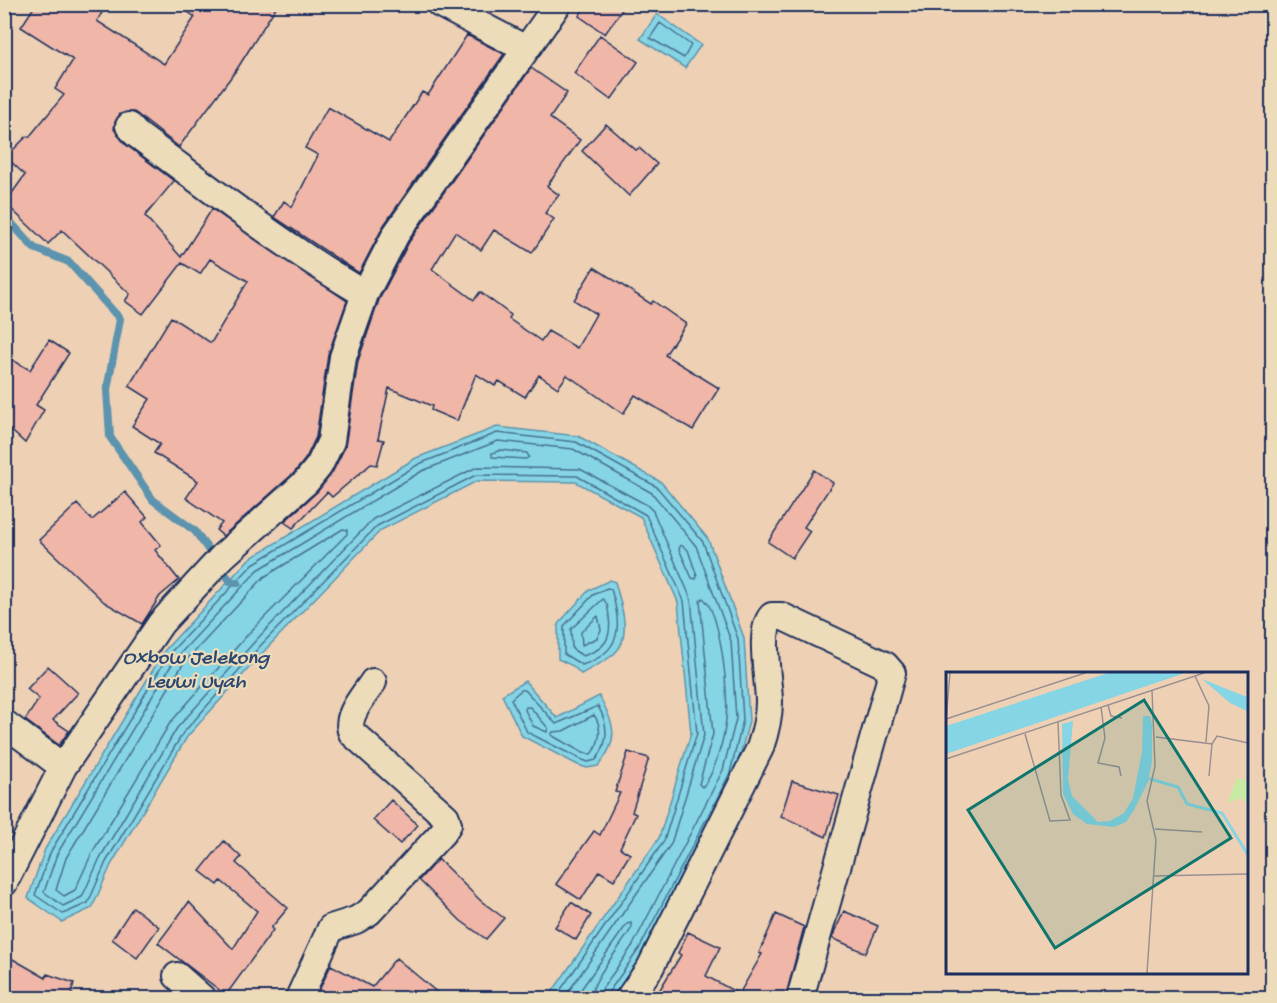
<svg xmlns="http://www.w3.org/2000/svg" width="1277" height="1003" font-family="'Gochi Hand',sans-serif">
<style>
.water{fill:#86d5e4;stroke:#5b93ae;stroke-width:1.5}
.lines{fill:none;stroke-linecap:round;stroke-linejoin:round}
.shore{stroke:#467194;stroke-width:1.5}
.stream{stroke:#5b93ae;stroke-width:8}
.building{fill:#f0b6a8;stroke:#1b2f5e;stroke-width:1.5}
.minor-casing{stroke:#1b2f5e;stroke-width:30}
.minor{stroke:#eddcb9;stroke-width:26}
.labels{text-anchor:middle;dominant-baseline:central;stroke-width:4.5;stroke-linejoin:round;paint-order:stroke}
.water-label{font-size:21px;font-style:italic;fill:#2b4872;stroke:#eddcb9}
.inset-river{fill:none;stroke:#86d5e4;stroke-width:3}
.inset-road{fill:none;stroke:#9a9092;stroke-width:1.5}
.view{fill:#0f766e;fill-opacity:0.15;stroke:#0f766e;stroke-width:3}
.inset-edge{fill:none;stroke:#1b2f5e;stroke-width:3}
</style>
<rect width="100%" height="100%" fill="#eed1b4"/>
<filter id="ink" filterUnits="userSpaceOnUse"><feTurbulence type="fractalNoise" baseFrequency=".0167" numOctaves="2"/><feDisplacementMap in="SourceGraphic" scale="12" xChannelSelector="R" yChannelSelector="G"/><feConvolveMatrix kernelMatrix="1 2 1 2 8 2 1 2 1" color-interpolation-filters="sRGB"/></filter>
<g filter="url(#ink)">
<path class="water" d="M657,14l44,31 -16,23 -45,-29z
M497,427l81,9 83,46 47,57 36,99 5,83 -14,54 -91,177 -32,46h-64l111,-160 32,-105 -13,-131 -37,-85 -65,-35 -99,-1 -96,49 -114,118 -80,89 -76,128 -19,43 -30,14 -34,-24 17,-49 120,-199 84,-91 167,-101z
M610,580l5,2c6,22 18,55 -1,72 -9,8 -23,14 -33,20l-8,-8 -15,-7v-35l31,-34z
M525,681l32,37 42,-22c16,28 21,44 -1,70l-11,2 -9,-3 -56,-29 -20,-41z"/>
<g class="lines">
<path class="shore" d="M660,23l31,22 -7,13 -34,-20z
M501,450l26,3 2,4 -3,2 -34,-2v-4z
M343,529l4,1v4l-97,98 -80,91 -78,130 -17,37 -11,6 -8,-6 10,-32 117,-194 81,-87z
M681,545l7,5 9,26 -1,3 -4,-1 -13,-29z
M607,588l4,1c11,36 12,63 -29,76l-18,-11v-28l29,-31z
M703,598c18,14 26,97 23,121 -1,16 -12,58 -24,68l-3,-3 14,-50 -13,-133z
M603,599c5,4 5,10 6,17 3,23 -4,33 -26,40l-11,-7 -1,-20z
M598,616l3,14 -4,8 -15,7 -1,-13z
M521,690h4l31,34 42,-18c11,19 11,37 -2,54l-8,2 -8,-3 -53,-27 -16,-33z
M526,707h4l18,21 -1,4 -14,-6 -8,-16z
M594,715c9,12 6,29 -3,39l-8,-1 -32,-18 2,-3 10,-1z
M555,998l109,-157 33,-108 -13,-132 -38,-86 -69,-39 -101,-1 -99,51 -115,118 -79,89 -77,129 -18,41 -25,11 -28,-19 16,-44 118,-197 84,-90 166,-100 78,-31 79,9 81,45 46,55 35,97 5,81 -13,53 -91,176 -31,44 -1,5
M564,998l107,-154 33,-109 -13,-136 -38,-88 -6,-6 -67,-36 -103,-2 -104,52 -116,120 -80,89 -77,130 -18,39 -19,9 -19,-14 13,-38 118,-195 83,-89 164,-99 76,-30 75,8 79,44 44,53 35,95 5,78 -13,51 -90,175 -31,44 -2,9
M575,998l52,-74 4,-1 1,4c-10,20 -40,50 -41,71"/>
<path class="stream" d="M4,215l30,33 35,14 51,57 -13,71 3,47 43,63 42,31 36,51 7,1"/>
</g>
<path class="building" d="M36,4h71l-10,17 67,43 31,-47 -19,-13h102l-41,65 -58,78 -45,-35 -14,2 -5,8 -1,7 11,15 49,37 -29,35 36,41 31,-48 135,92 -19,54 -12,82 -10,21 -11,14 -72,64 -7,-6 6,-7 -36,-25 12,-17 -44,-28 6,-9 -28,-18 18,-27 -21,-13 42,-69 40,26 37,-62 -38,-22 -10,15 -18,-11 -39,51 -18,-13 5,-7 -68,-64 -14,14 -43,-41 20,-28 -19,-18 21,-21 2,1 35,-42 -9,-6 18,-29 -52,-33z
M587,4h39l-21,30 -26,-18z
M467,35l37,19 -120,171 -25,48 -85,-56 10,-16 8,6 26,-52 -13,-7 23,-41 61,35 33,-50 6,3z
M600,35l38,27 -27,38 -37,-27z
M531,68l36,25 -17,25 30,22 -33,46 12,9 -14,18 9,6 -22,34 -38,-23 -13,20 -26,-18 -23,37 42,31 6,-8 31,23 -2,4 32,22 7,-10 29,17 19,-34 -22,-14 20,-33 57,37 2,-3 33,23 -21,31 54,33 -26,42 -58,-35 -12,19 -56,-39 -9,13 -19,-13 -14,22 -26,-16 -4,5 -19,-12 -19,47 -26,-11 1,-4 -43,-18 -11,51 6,1 -7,25 -6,-1 -39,33 -5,-5 -34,36 -9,-6 34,-31 14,-18 13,-26 13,-86 21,-61 30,-58z
M606,124l30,26 3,-2 18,16 -28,32 -47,-45z
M49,340l20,13 -33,52 8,5 -19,33 -21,-19v-69l26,15z
M814,470l19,13 -29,44 6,4 -18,27 -24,-16z
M125,492l22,25 -5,5 19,23 -6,5 24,30 -19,16 -18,28 -38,-22 -65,-62 38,-36 15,16z
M48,666l30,27 -25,27 16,11 -10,14 -34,-25 14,-21 -12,-10z
M628,752l21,6 -17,54 4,2 -16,34 10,6 -16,26 -15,-9 -18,29 -25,-16 38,-53 6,4 20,-42 -5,-1z
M792,781l47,14 -13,42 -45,-21z
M391,800l27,25 -18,19 -27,-24z
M224,841l17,16 -5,6 52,45 -17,20 2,2 -47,65 -68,-52 31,-41 44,47 24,-38 -36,-30 -3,4 -18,-14z
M438,859l43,42 23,17 -18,21 -25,-18 -42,-41z
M571,902l20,13 -15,25 -21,-13z
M133,907l26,20 -22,31 -25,-19z
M844,911l34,15 -12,27 -34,-15z
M776,914l28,13 -19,72h-131l27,-44 -3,-2 10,-21 32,15 -14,29 33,18 23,-40 -3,-1z
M4,954l42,24 1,-4 27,9 -3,10 8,6h-75z
M396,958l49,41h-130l16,-34 41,22z"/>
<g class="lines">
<defs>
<path id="minor" d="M440,4l86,45
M129,126l7,8c76,56 148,113 229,160
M4,723l59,44
M4,883l59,-116 98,-144 62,-67 83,-74 13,-16 12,-25 12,-84 22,-63 31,-60 162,-230
M177,976l25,22
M299,998l32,-70 25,-8 13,-8 74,-80 5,-8 -2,-7 -94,-84c-8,-16 12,-37 21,-51
M629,998l21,-30 110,-220c5,-15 9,-30 9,-46 0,-21 -11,-72 3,-86h9l104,49 7,8 -92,325"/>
</defs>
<use href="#minor" class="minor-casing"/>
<use href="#minor" class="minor"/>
</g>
</g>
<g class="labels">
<g class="water-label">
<text x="196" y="659">Oxbow Jelekong<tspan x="196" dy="24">Leuwi Uyah</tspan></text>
</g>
</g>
<g transform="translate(946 672)">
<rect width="302" height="302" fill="#eed1b4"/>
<path d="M291,106l10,3v22l-7,-5 -13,5z" fill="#c9eaa2"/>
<path d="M162,1h77l-239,81v-28zM256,7l45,18v14l-17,-8zM197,44h7l2,9v37l-4,20 -14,28 -8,12 -12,5 -27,-3 -14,-10 -10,-20 -1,-70 11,-3 -5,58 4,17 26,26 12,-1 14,-8 9,-15 9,-46z" fill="#86d5e4"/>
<path class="inset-river" d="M201,106l31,9 9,17 35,9 26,42"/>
<path class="inset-road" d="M249,4l14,30 -3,36M162,33l3,11 11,2M155,35l4,31 -7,25 21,4 2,9M0,47l139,-46M0,47l4,-46M79,62l25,87 20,-1 -9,-25 -3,-73M210,65l56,7 -3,32M266,72l5,-8 31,7M0,87l258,-86M209,157l47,3M208,204l94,-2M201,301l9,-133 -9,-39 8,-35 -3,-76"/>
<path class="view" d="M198,28l87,138 -176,110 -87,-138z"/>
<rect width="302" height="302" class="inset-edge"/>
</g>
<rect width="1277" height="1003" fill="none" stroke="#eddcb9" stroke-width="24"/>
<rect x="12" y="12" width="1253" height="979" fill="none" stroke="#1b2f5e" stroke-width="2" filter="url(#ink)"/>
</svg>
